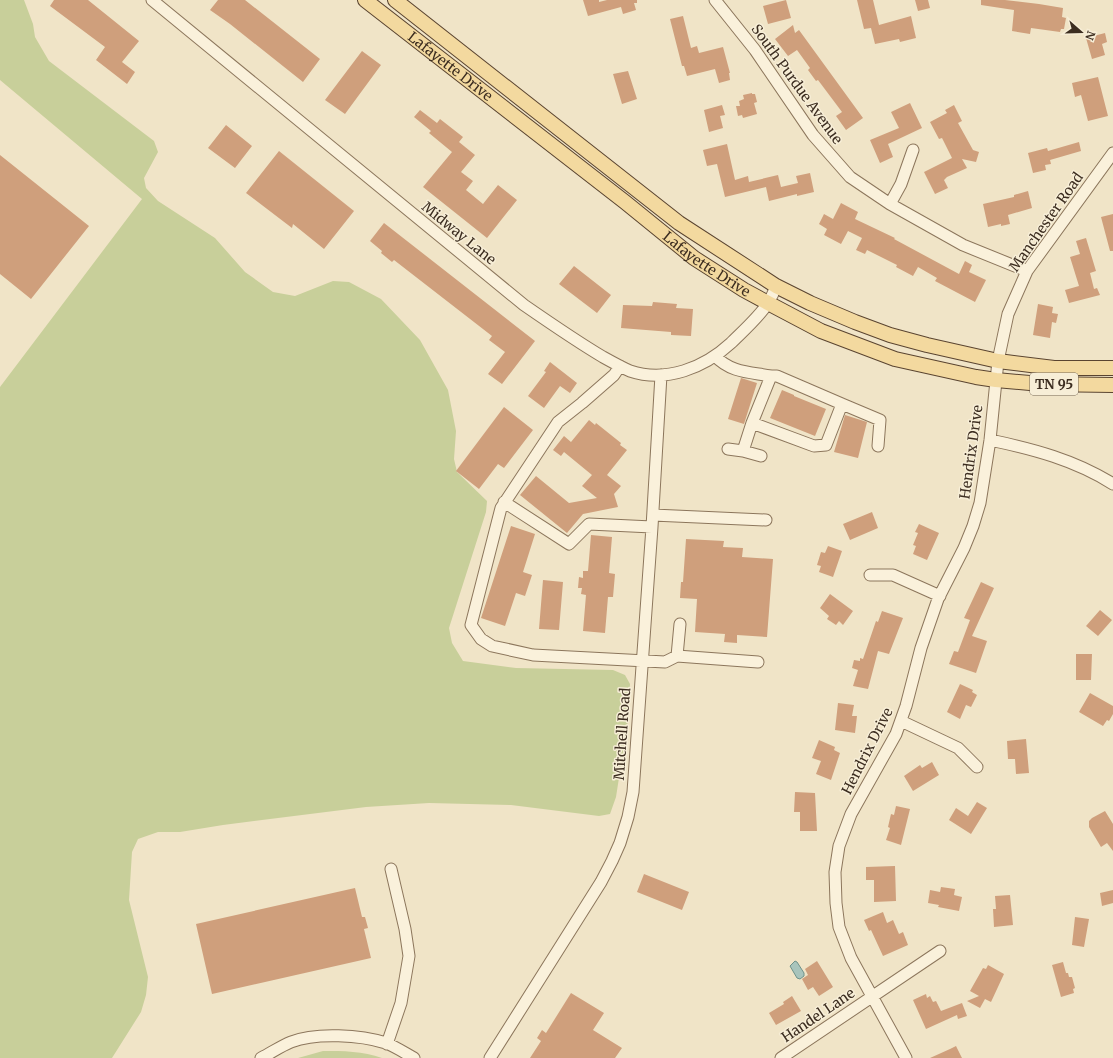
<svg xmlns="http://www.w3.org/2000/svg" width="1113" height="1058" font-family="Merriweather,serif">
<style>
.green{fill:#c8cf9a}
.water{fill:#a8c4bc;stroke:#6e928a}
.building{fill:#cf9f7c}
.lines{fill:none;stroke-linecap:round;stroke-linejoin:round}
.minor-casing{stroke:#8c765c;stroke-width:13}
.major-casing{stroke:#5a4430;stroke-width:16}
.minor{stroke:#faf1db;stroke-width:11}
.major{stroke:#f3d99f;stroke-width:14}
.labels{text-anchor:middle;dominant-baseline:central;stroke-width:3;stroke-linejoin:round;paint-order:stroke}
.shield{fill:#f7eed7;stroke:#746757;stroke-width:1}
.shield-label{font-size:13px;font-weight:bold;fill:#3c2d20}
.street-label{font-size:14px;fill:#3c2d20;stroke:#f7eed7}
</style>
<rect width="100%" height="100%" fill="#f0e4c7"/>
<path class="green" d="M0,0h24l9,24 2,13 14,24 105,80 4,11 -14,26 2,10 12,13 57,37 30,34 28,20 22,4 38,-15 16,1 32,17 39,41 28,50 8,41 -2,28 3,13 30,29 -1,11 -37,116 3,15 11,18 53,7 97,2 12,5 5,9 -2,36 -12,77 -6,17 -11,2 -88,-11 -82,-2 -63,4 -143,18 -43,7h-22l-20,7 -6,13 -3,48 19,77 -2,18 -5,17 -29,46h-112v-671l142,-188 -142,-119z
M323,1051c20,0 40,0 59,7h-84z"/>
<path class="water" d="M795,961l2,1 7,11v3l-4,3 -3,-1 -7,-12z"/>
<path class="building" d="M54,0h34l51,41 -17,21 13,10 -8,12 -31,-24 9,-13 -55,-41z
M218,0h27l75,59 -17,23 -73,-58 -20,-14z
M583,0h16v2l8,-2h30v3h-3l2,7 -13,4 -2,-7 -33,9z
M786,0l5,18 -23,6 -5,-18z
M857,0h16l6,25 32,-9 5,22 -16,4 -1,-3 -24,5 -4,-16 -7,1z
M915,0h13l2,8 -12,3z
M981,0h24l34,4 24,4 -1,9 4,1 -2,11h-3l-1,3 -29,-4 -1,6 -18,-3 2,-21 -33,-5z
M683,16l8,32 6,-2 2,7 24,-6 7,26h-1l1,7 -11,3 -4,-14 -28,7 -3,-10h-2l-12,-47z
M793,25l2,8 4,-3 64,88 -17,12 -10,-14 6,-4 -24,-32 -2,1 -8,-11 2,-2 -13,-18 -9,6 -13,-17z
M1105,33l2,9 -5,2 3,11 -13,4 -6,-21z
M362,51l19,14 -36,49 -20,-14z
M628,71l9,28 -15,5 -9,-30z
M1098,77l10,39 -20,5 -7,-26 -6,2 -3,-14z
M752,93v1h3l2,8 -3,1 3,11 -14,4 -1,-3 -4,1 -2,-10h4l-1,-5 5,-2 -1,-4z
M910,103l12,25 -34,16 5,13 -13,6 -10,-23 29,-12 -8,-16z
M722,105l3,10 -5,1 3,12 -14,4 -5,-22z
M954,105l8,16 -4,2 15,27 6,2 -3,10 -14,-3 5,9 -20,9 -3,3 4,8 -13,6 -11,-22 28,-14 -10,-20 -3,1 -9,-17 17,-9 -2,-3z
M420,110l17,13 3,-4 23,18 -4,5 16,13 -14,17 12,9 -7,9 17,14 15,-19 19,15 -30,38 -64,-51 29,-35 -23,-19 2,-2 -17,-14z
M226,125l26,21 -17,22 -27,-20z
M1079,142l2,9 -31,9 1,4 -6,1 1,5 -13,3 -5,-20 19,-5 1,3z
M727,144l8,36 13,-4 1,6 29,-7 3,12 17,-4 -2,-7 14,-3 4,19 -17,4v-2l-28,7 -3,-14 -41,10 -8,-33 -10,2 -4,-16z
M279,151l75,60 -30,38 -31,-25 -1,4 -46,-35z
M0,155l89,71 -58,73 -31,-25z
M1028,191l4,17 -24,7 2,9 -9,2v-2l-13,3 -5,-23 31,-7v-2z
M841,203l17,9 -3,7 40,19 -1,1 65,35 6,-13 7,4 -3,7 17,8 -11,22 -40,-21 2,-3 -19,-11 -5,9 -17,-9 1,-2 -30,-15 -2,4 -9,-4 6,-12 -14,-7 -7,13 -17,-9 3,-6 -8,-5 5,-10 9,5z
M1113,214v37h-3l-9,-34z
M384,223l151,118 -33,43 -14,-10 17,-22 -16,-12 3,-4 -98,-76 -2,2 -11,-9 1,-2 -12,-10z
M1086,238l10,33 -6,2 4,16 3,-1 3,7 -31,8 -4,-13 14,-4 -9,-29 10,-3 -4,-13z
M574,266l37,29 -14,18 -38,-29z
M653,302l24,2 -1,4 17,1 -2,27 -20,-1v-3l-50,-4 2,-23 29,1z
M1038,304l15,3 -1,6 6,1 -2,9 -4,-1 -2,16 -17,-3z
M550,362l27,21 -7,10 -10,-7 -16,22 -16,-12 18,-24 -2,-1z
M741,378l16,5 -13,41 -16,-5z
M782,390l12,5v1l32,13 -11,27 -45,-18z
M504,407l29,23 -29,38 -6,-4 -19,25 -23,-18z
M845,415l22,7 -9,36 -24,-6z
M589,420l6,5 1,-2 25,20 -1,2 7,5 -20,25 14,11 -7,8 4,13 -35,7 -16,19 -47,-38 16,-19 33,27 28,-5 -15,-12 10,-11 -28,-23 -3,4 -8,-6 11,-14 7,6z
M872,512l6,16 -28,12 -7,-16z
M919,524l20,9 -12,27 -14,-6 3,-8 -3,-1 5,-12 -3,-1z
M511,526l24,8 -12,38 9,3 -7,21 -9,-3 -11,33 -24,-8z
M591,535l21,2 -3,36 6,1 -2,23h-5l-3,36 -22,-2 3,-36 -5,-1 1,-6h-4l1,-11 4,1v-7h5z
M686,539l38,2 -1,6 20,1 -1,9 31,2 -6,78 -30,-2v8l-13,-1 1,-8 -30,-2 2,-33 -17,-1 1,-16h2z
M828,546l14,5 -9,26 -14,-5 2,-6 -4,-1 4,-13 4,1z
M543,580l20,2 -4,48 -20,-1z
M981,582l13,6 -22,48 15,5 -11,32 -27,-9 5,-13 4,1 12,-32 -6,-2z
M830,594l23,17 -10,14 -4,-4 -3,4 -9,-6 2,-3 -9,-8z
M1100,610l12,10 -14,16 -12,-10z
M882,611l21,7 -14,36 -11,-3 -10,38 -15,-3 5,-16 -6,-2 2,-8 6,1v-3l3,1 13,-38 2,1z
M1076,654h16l-1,26h-15z
M960,684l13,6 -1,2 5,3 -6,12 -5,-2 -6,14 -13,-7z
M1090,693l23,13v8l-4,7 -2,-1 -4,6 -24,-14z
M838,703l16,2 -2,11h5l-2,17 -20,-3z
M1026,739l3,34 -13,1 -1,-15h-7l-1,-18z
M819,740l16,7 -1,3 6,3 -9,27 -15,-6 5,-13 -9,-3z
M932,762l7,13 -26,16 -9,-15 16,-11 2,3z
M795,792l20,1 2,38h-17v-19h-6z
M977,802l10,6 -16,26 -22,-14 7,-12 12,8z
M896,806l14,3 -9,36 -15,-5 4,-12 -2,-1 3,-13 3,1z
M1105,811l8,13v27l-6,-8 -6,4 -12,-20v-6l3,-3z
M895,866l1,35 -22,1v-22h-8v-13z
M644,874l45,18 -7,18 -45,-18z
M941,887l14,2 -1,6 8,2 -3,14 -21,-4 1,-2 -11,-2 2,-13 10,2z
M355,888l7,29h3l3,11 -4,1 7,29 -159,36 -16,-70z
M1113,890v13l-11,3 -2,-13z
M1010,895l3,30 -19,2 -1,-18h3l-1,-13z
M883,912l4,11 6,-3 6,14 4,-2 5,13 -25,11 -12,-26 -2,1 -5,-11z
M1075,917l14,2 -5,28 -12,-2z
M817,961l16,26 -14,9 -6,-9 -5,3 -6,-11 6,-4 -3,-6z
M1063,962l3,11h2l1,4h3l3,11 -2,1 1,4 -13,4 -9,-32z
M988,965l16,9 -13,28 -6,-3 -5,9 -13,-7 12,-5 -9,-5 13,-23 3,1z
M571,993l33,20 -11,17 29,18 -7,10h-85l11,-17 -4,-3 5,-8 4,3z
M926,994l1,4 3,-2 3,6 3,-1 5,10 21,-8 5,13 -9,3 -1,-4 -31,14 -13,-29z
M792,996l9,15 -25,14 -7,-12 15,-9 -1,-2z
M956,1046l6,12h-32l20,-9z"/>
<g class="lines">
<defs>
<path id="minor" d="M152,0l372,305c26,18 52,36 79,52 9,5 18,10 27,14 36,12 74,-3 101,-28 12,-12 28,-26 37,-40 3,-5 6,-11 8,-17
M715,0l40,50 58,85 37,42 40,27 73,41 64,26
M890,204l11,-20 12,-34
M715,356c16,17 35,16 56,20h6l65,28 -16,41 -12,1 -62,-23 19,-47
M620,366l-6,9 -32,28 -24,19 -57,86 -30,117 10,14 11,7 41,9 132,7 12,-6 81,6
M842,404l38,16 -2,26
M990,440c43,9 85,20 123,44
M728,449l15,2 9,-28
M743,451l18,5
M504,502l65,42 20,-20 63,3
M653,515l113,5
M870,575h23l47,21
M677,656l3,-32
M901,721l57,27 19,19
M387,1044l14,-41 8,-47 -4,-27 -14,-60
M261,1058c10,-5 20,-12 30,-16 25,-10 70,-7 95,1 10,4 19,10 28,15
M490,1058l111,-176 11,-21 8,-18 8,-26 5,-25 19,-265 9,-152
M781,1058l159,-107
M906,1058l-55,-100 -12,-31 -3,-24 -1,-31 4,-26 12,-32 45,-80 10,-28 15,-58 17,-49 26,-51 9,-22 7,-23 10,-63 8,-79 10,-47 19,-43 86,-118"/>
<g id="major">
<path id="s1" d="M365,0l260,202 69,56 50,32 24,13 53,28 74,28 81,18 20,3 45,4 72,1"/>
<path d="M395,0l284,223 97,63 34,17 45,19 35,13 37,10 71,16 56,7h59"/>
</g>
</defs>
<use href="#minor" class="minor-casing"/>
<use href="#major" class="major-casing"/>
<use href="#minor" class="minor"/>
<use href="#major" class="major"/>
</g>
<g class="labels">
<rect class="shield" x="1030" y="373" width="48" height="22" rx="3"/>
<g class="shield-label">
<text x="1054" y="384">TN 95</text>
</g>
<g class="street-label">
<text stroke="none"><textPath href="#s1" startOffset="108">Lafayette Drive</textPath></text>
<text transform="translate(797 84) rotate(54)">South Purdue Avenue</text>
<text transform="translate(1046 222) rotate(-55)">Manchester Road</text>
<text transform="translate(459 233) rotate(39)">Midway Lane</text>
<text stroke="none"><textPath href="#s1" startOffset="432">Lafayette Drive</textPath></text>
<text transform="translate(971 452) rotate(-82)">Hendrix Drive</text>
<text transform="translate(622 734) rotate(-86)">Mitchell Road</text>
<text transform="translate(867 751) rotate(-63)">Hendrix Drive</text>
<text transform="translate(818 1015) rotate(-34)">Handel Lane</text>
</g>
</g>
<g transform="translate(1081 32) rotate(110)" stroke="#f7eed7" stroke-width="3" paint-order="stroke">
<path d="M0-3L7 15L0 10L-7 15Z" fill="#3c2d20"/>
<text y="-6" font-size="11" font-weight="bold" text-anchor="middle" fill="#3c2d20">N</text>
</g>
</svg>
